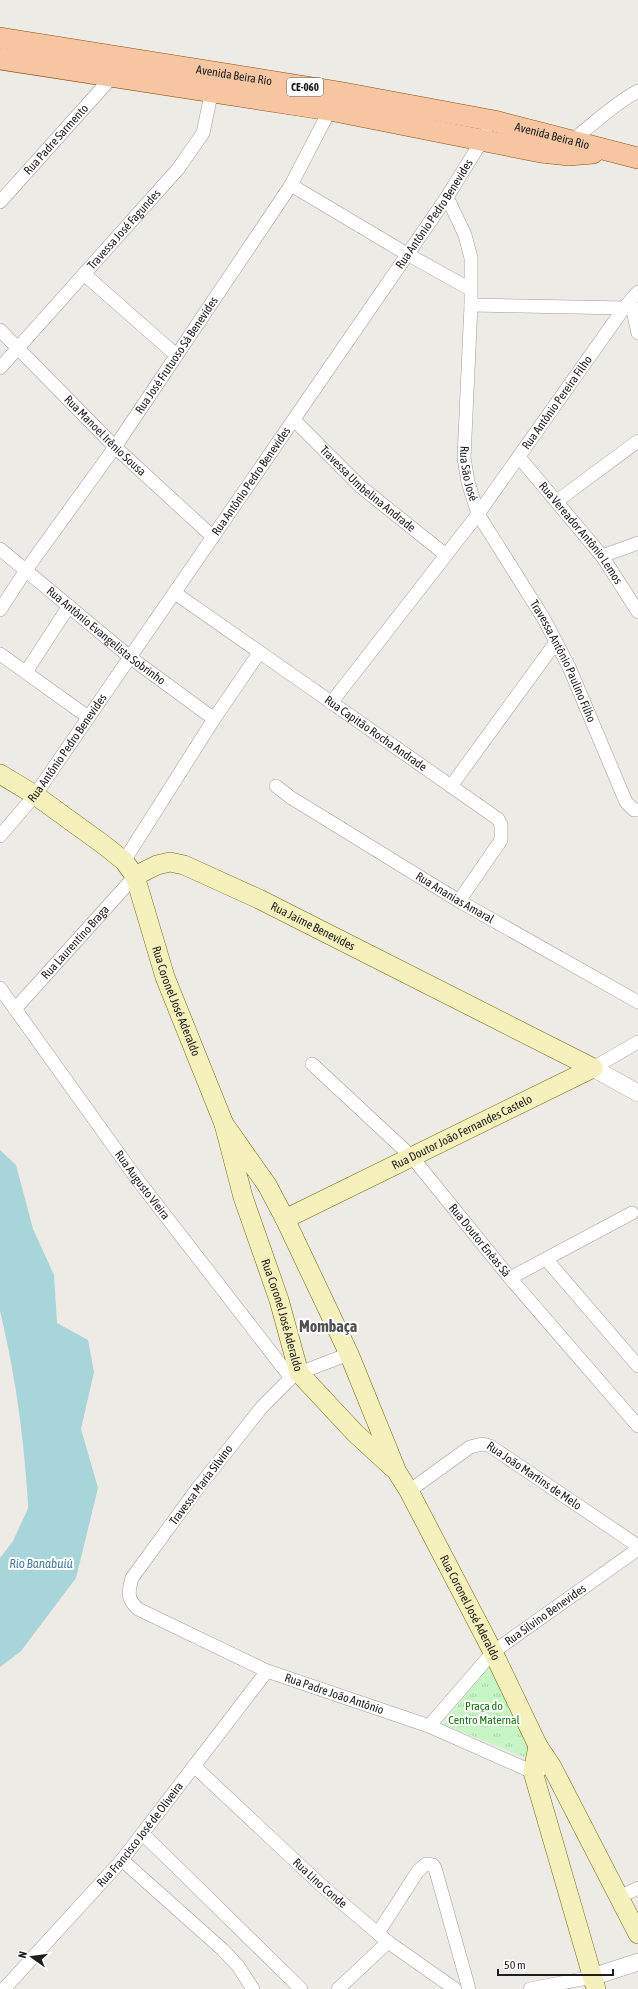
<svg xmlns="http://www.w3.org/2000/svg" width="638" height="1989" font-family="'Asap Condensed',sans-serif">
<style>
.park{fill:url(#park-tufts)}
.water{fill:#a8d5d9}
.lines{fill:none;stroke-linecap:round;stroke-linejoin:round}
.river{stroke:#a8d5d9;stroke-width:28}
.minor-casing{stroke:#9f9f9f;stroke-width:14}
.tertiary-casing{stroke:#9f9f9f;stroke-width:18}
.secondary-casing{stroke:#6f6c0c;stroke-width:20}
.primary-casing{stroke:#8f5009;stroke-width:22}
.minor{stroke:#fff;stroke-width:13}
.tertiary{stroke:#fff;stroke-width:17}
.secondary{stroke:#f5f0bc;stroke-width:19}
.primary{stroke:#f6c6a2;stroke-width:21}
.labels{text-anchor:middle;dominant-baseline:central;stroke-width:4;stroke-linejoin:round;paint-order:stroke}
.shield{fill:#fff;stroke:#626262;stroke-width:1}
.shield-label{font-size:11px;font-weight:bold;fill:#1e1e1e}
.street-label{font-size:12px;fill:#1e1e1e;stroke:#fff}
.park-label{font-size:12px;fill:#187612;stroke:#fff}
.water-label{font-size:13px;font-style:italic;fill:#4a7c99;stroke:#fff}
.district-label{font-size:16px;font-weight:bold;fill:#515151;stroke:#fff}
</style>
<defs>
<pattern id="park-tufts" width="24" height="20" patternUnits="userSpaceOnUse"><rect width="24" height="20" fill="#c7f6c4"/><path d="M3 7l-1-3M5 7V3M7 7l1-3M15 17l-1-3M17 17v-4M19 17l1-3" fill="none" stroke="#aad2a8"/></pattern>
</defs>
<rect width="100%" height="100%" fill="#eeeae5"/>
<path class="park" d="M489,1665l42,85 -7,7 -81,-33z"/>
<path class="water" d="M0,1150l16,15 17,64 21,46 3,48 31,17 6,32 -13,57 17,59 -22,90 -55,73 -21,16v-109l13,-17 37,-80 -10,-73 -40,-88z"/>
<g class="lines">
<path class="river" d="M0,1256c26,89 38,170 43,263"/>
<defs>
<g id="minor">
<path d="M571,141c22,-16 42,-37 67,-50"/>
<path d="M291,185l116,69 63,35"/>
<path id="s1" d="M447,197l18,38 6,23v47l-7,153 4,24 10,32 66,105 25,48 57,135 8,8h4"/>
<path id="s2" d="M0,202l112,-125"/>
<path d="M84,274l92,81"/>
<path d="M471,305l153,3 7,-2"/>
<path d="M632,306l6,27"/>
<path id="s3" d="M0,330l115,117 98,90"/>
<path id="s4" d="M0,368l178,-199 25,-36 10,-48"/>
<path id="s5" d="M294,420l67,67 85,68"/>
<path id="s6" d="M519,457l83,99 36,56"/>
<path d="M557,501l81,-60"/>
<path id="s7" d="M0,549l131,109 83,61"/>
<path d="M602,556l36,-13"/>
<path id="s8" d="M175,593l323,226 3,6v15l-42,61"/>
<path id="s9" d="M0,610l26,-40 89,-123 176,-262 42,-81"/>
<path d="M0,654l88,63"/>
<path d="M26,672l43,-66"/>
<path id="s10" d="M331,703l147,-189 146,-206 14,-16"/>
<path id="s11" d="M276,786l14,11 169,104 179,101"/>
<path d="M451,786l105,-144"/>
<path id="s12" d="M0,836l35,-41 412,-598 39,-63"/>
<path d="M124,861l90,-142 45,-66"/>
<path id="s13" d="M0,988l137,191 154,199"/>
<path id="s14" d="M15,1009l120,-133"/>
<path id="s15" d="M312,1064l100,93 98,121 128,148"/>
<path d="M593,1068l45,-26"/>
<path d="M546,1259l92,107"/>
<path d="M510,1278l122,-65"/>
<path id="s16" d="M349,1354l-50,19 -8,5 -29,29 -65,82 -65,89c-4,14 -5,21 6,31l129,62 162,55 104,46 7,-2"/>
<path id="s17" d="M409,1491l61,-44 12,-3 8,2 148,100"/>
<path id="s18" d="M429,1726l64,-74 145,-103"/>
<path id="s19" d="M194,1766l127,119 67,57 67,47"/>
<path d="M143,1834l158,155"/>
<path d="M122,1860l101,90 15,16 15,23"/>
<path d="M619,1897l19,-9"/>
<path d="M378,1933l40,-62 8,-7 7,1 2,3 34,121"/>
<path id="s20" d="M4,1989l118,-129 145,-189"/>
<path d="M338,1989l50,-47"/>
<path d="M530,1989l62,-12"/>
</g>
<path id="tertiary" d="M593,1068l45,25
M592,1977l46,-15"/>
<g id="secondary">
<path id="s21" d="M0,774l35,21 69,50 20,16 11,15 30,101 59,147 19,73 36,103 20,73 56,60 38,35"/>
<path id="s22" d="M135,876l22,-11 13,-3 14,3 75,34 334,169"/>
<path id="s23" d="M224,1124l43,61 18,34 64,135 48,118 12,19 84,161 45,94 14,21 86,167"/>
<path id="s24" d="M285,1219l308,-151"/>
<path d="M538,1746l-5,26 63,217"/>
</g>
<g id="primary">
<path id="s25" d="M0,38l338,54 156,29 144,37"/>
<path d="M0,59l330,51 211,42 28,3 24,-2"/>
</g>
</defs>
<use href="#minor" class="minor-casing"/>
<use href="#tertiary" class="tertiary-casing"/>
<use href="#secondary" class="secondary-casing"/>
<use href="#primary" class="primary-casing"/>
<use href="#minor" class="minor"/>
<use href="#tertiary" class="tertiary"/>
<use href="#secondary" class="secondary"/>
<use href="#primary" class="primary"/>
</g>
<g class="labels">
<rect class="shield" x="287" y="78" width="36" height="18" rx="3"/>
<g class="shield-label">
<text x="305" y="87">CE-060</text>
</g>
<g class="street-label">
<text stroke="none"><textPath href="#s25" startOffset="237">Avenida Beira Rio</textPath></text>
<text stroke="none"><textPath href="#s25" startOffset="561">Avenida Beira Rio</textPath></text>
<text stroke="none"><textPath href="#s2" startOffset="84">Rua Padre Sarmento</textPath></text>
<text stroke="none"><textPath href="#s12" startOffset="759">Rua Antônio Pedro Benevides</textPath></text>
<text stroke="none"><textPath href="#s4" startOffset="186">Travessa José Fagundes</textPath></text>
<text stroke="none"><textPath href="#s9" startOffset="310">Rua José Frutuoso Sá Benevides</textPath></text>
<text stroke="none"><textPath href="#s10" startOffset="376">Rua Antônio Pereira Filho</textPath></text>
<text stroke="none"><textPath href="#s3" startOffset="149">Rua Manoel Irênio Sousa</textPath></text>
<text stroke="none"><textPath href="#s1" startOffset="282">Rua São José</textPath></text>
<text stroke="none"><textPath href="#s12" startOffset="435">Rua Antônio Pedro Benevides</textPath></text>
<text stroke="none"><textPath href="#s5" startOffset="101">Travessa Umbelina Andrade</textPath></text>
<text stroke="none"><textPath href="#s6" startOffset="98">Rua Vereador Antônio Lemos</textPath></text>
<text stroke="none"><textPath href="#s7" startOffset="137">Rua Antônio Evangelista Sobrinho</textPath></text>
<text stroke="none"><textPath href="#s1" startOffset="494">Travessa Antônio Paulino Filho</textPath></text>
<text stroke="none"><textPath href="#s8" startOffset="245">Rua Capitão Rocha Andrade</textPath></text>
<text stroke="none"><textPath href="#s12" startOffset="111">Rua Antônio Pedro Benevides</textPath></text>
<text stroke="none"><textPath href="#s11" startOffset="211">Rua Ananias Amaral</textPath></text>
<text stroke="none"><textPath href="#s22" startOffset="195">Rua Jaime Benevides</textPath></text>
<text stroke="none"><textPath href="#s14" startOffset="90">Rua Laurentino Braga</textPath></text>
<text stroke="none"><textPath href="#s21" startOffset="302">Rua Coronel José Aderaldo</textPath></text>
<text stroke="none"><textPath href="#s24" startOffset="197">Rua Doutor João Fernandes Castelo</textPath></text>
<text stroke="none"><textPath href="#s13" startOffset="243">Rua Augusto Vieira</textPath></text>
<text stroke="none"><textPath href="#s15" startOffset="244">Rua Doutor Enéas Sá</textPath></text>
<text stroke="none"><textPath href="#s21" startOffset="634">Rua Coronel José Aderaldo</textPath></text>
<text stroke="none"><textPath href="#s17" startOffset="149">Rua João Martins de Melo</textPath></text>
<text transform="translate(201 1485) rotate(-53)">Travessa Maria Silvino</text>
<text stroke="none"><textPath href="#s23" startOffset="544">Rua Coronel José Aderaldo</textPath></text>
<text stroke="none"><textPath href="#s18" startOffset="162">Rua Silvino Benevides</textPath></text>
<text stroke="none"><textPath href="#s16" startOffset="567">Rua Padre João Antônio</textPath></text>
<text stroke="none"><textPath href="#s20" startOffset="206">Rua Francisco José de Oliveira</textPath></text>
<text stroke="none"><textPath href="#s19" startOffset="172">Rua Lino Conde</textPath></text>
</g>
<g class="park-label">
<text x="484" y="1706">Praça do<tspan x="484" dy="14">Centro Maternal</tspan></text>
</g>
<g class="water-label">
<text x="41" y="1563">Rio Banabuiú</text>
</g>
<g class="district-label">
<text x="328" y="1326">Mombaça</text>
</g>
</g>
<g transform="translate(32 1957) rotate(284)" stroke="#ffffff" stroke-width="3" paint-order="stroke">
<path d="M0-3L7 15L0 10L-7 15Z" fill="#1e1e1e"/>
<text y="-6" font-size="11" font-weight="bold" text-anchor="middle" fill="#1e1e1e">N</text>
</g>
<path d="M498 1969v6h115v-6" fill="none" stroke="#1e1e1e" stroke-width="2"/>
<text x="504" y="1969" font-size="12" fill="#1e1e1e" stroke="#ffffff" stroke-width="3" paint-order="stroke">50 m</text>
</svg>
